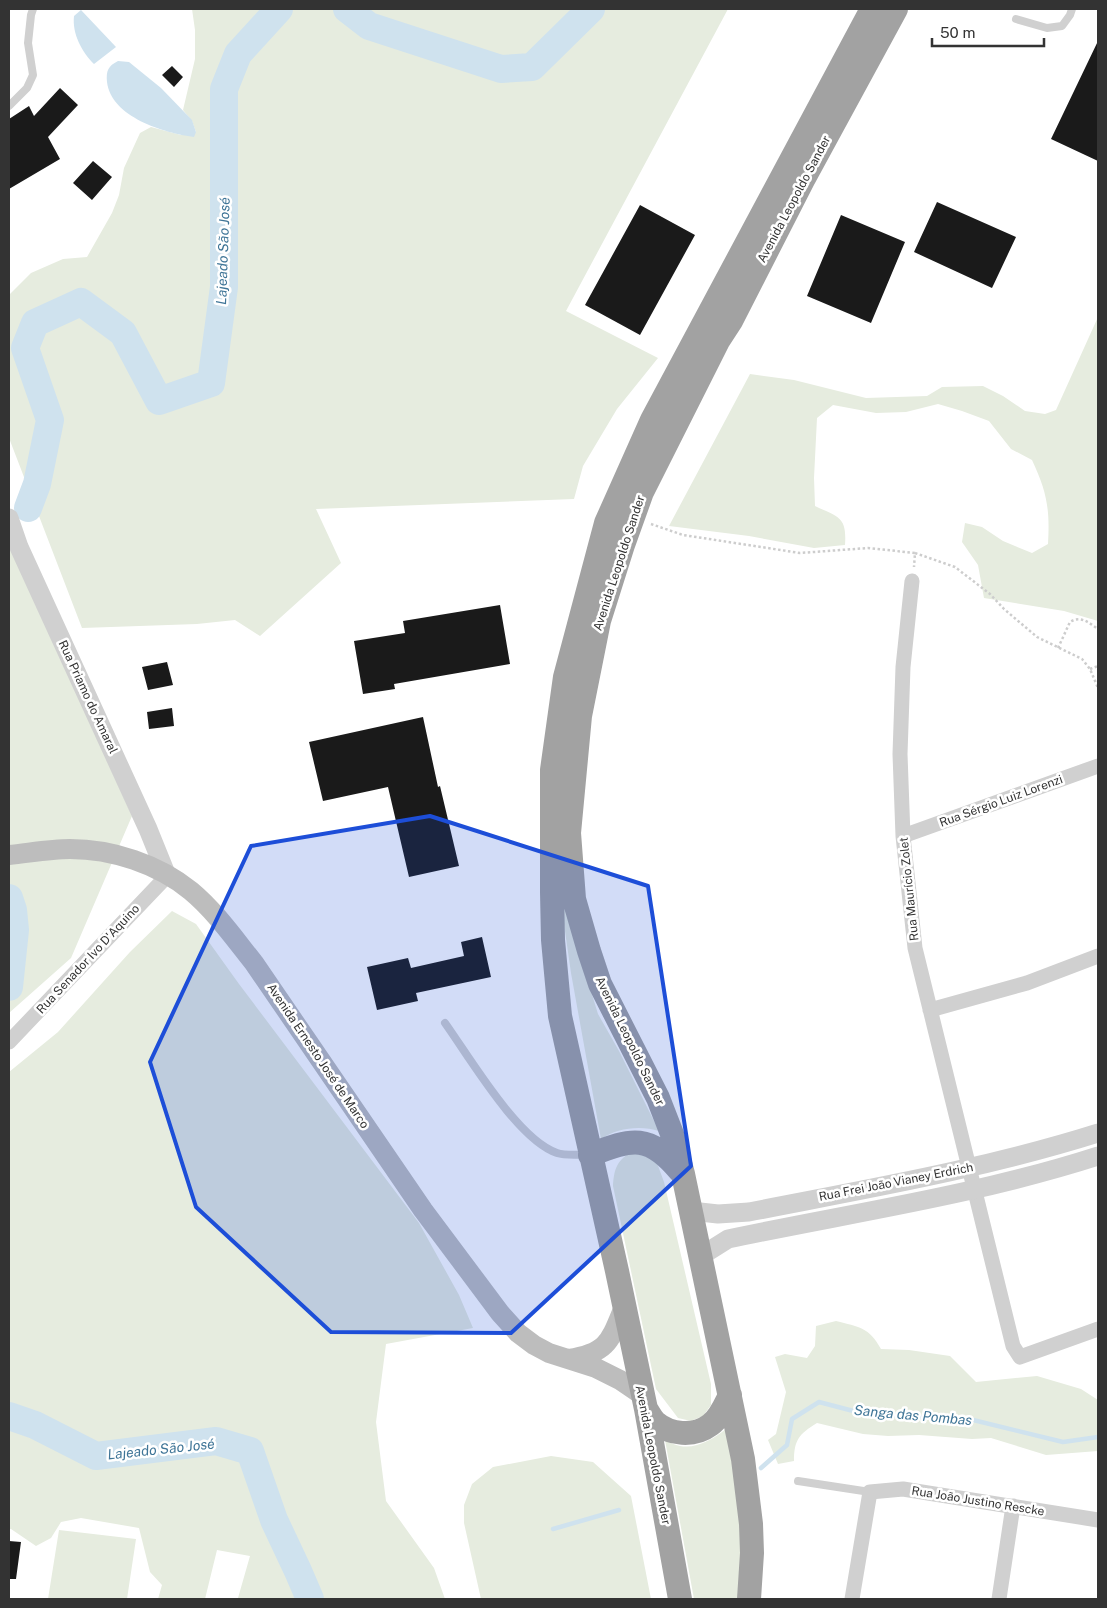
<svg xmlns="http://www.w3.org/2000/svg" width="1107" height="1608" font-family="'Public Sans',sans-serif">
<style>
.green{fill:#e6ecdf}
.water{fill:#cfe2ee}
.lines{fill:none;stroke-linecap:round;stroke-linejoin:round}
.stream{stroke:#cfe2ee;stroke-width:4.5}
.river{stroke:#cfe2ee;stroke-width:28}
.building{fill:#1a1a1a}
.path{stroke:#cdcdcd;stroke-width:2.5;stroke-dasharray:2.5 2.5;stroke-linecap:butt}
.service{stroke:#d0d0d0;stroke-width:8}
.minor{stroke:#d0d0d0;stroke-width:15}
.tertiary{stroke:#d0d0d0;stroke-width:19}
.secondary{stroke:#bdbdbd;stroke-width:20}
.trunk{stroke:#a2a2a2;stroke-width:24}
.marked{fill:#1d4ed8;fill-opacity:0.2;stroke:#1d4ed8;stroke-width:4;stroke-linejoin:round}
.labels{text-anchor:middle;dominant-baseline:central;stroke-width:5;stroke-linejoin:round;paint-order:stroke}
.street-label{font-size:12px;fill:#333;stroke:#fff}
.water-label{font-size:14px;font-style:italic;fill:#3f7597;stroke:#fff}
</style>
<rect width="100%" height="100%" fill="#fff"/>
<path class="green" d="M192,9h536l-162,302 92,47 -41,51 -34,57 -9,33 -258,10 25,54 -81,73 -25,-16 -38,4 -115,4 -73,-190 1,-144 21,-21 32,-14 24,-2 25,-44 7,-18 5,-27 16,-35 11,-6 30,8 15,-3 -4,-11 -9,-11 12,-51v-29z
M1098,317v304l-34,-10 -80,-13 -6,-33 -16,-23 3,-19 17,4 21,14 29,12 16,-9c2,-35 -1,-52 -16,-84l-21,-11 -22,-28 -27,-10 -24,-7 -32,8 -30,1 -43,-8 -16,13 -3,60 1,28c23,11 32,10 30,39l-31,3 -65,-12 -80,-10 81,-152 44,6 72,18 61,-2 15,-9 41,-1 20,10 22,15 20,3 11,-4z
M9,542l123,274 -61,142 -62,55z
M563,901l35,113 21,37 40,80c-19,-6 -42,-3 -58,8l-30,-166 -10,-70z
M172,911l24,13 43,60 180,239 40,72 14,33 -87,16 -10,78 10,79 48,67 11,31 -207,-1 12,-42 -33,-6 -12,49h-47l4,-14 -12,-13 -11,-44 -58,-10 -20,4 -10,16 -15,8 -25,-17h-2v-457l49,-40 72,-80z
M630,1153l12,1 15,9 7,19 47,202v21l-8,11 -12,5 -13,-3 -22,-29 -43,-203c1,-15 3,-25 17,-33z
M836,1321c23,6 33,6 45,28l28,1 41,6 26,26 61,-6 44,13 17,11v51l-52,4 -55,-17 -19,1 -53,-4 -31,1 -25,-2 -46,-11c-18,11 -23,17 -23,38l-16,3 -10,-24 8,-6 10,-42 -11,-35 10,-3 22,4 8,-12 1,-20z
M726,1429l16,76 1,94h-49l-29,-159c4,2 10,5 15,6 17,3 33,-7 46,-17z
M551,1456l42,6 38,34 20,103h-170l-17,-76v-18l8,-21 21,-17z
M59,1530l77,9 -9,60h-79z"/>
<path class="water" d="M81,10l35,37 -22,17c-12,-12 -22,-30 -20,-48z
M118,61l11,1 32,26 31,32 4,12 -2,5c-30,-4 -83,-20 -87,-55 -1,-11 1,-16 11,-21z"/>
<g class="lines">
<path class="stream" d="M761,1468l26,-23 5,-26 27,-17 42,11 57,4 47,1 98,24 35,-5
M553,1529l66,-19"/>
<path class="river" d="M347,9l22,17 132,43 31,-2 59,-58
M28,508l9,-24 13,-64 -25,-72 10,-25 46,-21 42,31 36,68 52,-18 13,-96v-198l14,-35 41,-45
M9,898l4,12 2,20 -6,57
M9,1416l26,9 61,31 120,-15 34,10 24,69 24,51 12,28"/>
</g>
<path class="building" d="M1098,41v120l-47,-22z
M172,66l11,11 -9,10 -12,-12z
M60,88l18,17 -30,32 12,22 -51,30v-70l20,-13 5,10z
M93,161l19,16 -20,23 -19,-17z
M937,202l79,35 -24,51 -78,-36z
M640,205l55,30 -55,100 -55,-30z
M841,215l64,27 -34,81 -64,-27z
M500,605l10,59 -116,20 1,5 -32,5 -9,-53 51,-8 -2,-12z
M167,662l6,23 -25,5 -6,-23z
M172,708l2,18 -25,3 -2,-17z
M423,717l15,70 2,-1 19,80 -50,11 -21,-90 -65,14 -14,-59z
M482,937l9,40 -75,16 2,8 -41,9 -10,-43 41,-9 3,10 53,-12 -3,-14z
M9,1541l12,1 -5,37h-7z"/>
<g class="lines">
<path class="path" d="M651,524l32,11 117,18 68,-5 47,5 -1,14
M915,553l40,14 35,27 14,15 33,28 45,22 8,10 8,19
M1058,648l12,-26c11,-7 19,1 28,7
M1090,669l8,-3"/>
<path class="service" d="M1016,19l31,9 15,-2 8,-11 2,-6
M9,106l18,-18 6,-13 -5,-32 3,-28 2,-6
M445,1023c25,35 73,117 112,130 9,3 22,1 31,2
M798,1481l72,11"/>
<path class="minor" d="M912,581l-9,86 -3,87 3,82 12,112 98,398 7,11 78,-28
M903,836l195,-70
M930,1010l97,-27 71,-27
M9,1042l158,-166
M852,1599l18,-107 33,-3 195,31
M999,1599l14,-93"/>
<path class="tertiary" d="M9,518l10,29 129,282 19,47
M691,1211l27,3 31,-2c117,-23 235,-43 349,-79
M701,1256l27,-17c123,-26 249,-44 370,-83"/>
<path class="secondary" d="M9,855c20,-2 41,-6 61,-6 42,0 88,15 121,42 24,20 43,47 63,72l169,247 77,103 18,20 16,12 15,8 47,15 24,12 22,15
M569,1359c39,-6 41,-18 55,-52"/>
<path class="trunk" d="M590,1155c43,-17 59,-21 90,16
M646,1409c3,4 5,9 9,13 15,13 39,15 55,3 10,-7 15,-20 20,-30
M680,1599l-34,-190 -29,-138 -57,-255 -7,-76 -1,-48v-122l13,-93 41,-154 46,-103 220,-411
M749,1599l3,-46 -1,-29 -8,-65 -60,-285 -11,-40 -14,-36 -58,-114 -11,-33 -15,-52 -5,-66 11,-117 19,-95 24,-76 19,-53 76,-151 13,-20 72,-141 93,-171"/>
</g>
<path class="marked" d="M430,816l218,70 43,280 -180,167 -180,-1 -135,-125 -46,-145 101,-216z"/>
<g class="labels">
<g class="street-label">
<text transform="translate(794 199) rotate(-62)">Avenida Leopoldo Sander</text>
<text transform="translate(619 563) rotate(-72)">Avenida Leopoldo Sander</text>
<text transform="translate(88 697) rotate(65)">Rua Priamo do Amaral</text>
<text transform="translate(1001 801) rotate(-20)">Rua Sérgio Luiz Lorenzi</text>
<text transform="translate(909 889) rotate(-96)">Rua Maurício Zolet</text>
<text transform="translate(88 959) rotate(-47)">Rua Senador Ivo D'Aquino</text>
<text transform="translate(630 1041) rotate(64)">Avenida Leopoldo Sander</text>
<text transform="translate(318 1056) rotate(56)">Avenida Ernesto José de Marco</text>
<text transform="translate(896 1182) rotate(-11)">Rua Frei João Vianey Erdrich</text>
<text transform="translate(653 1455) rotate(79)">Avenida Leopoldo Sander</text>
<text transform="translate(978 1501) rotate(9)">Rua João Justino Rescke</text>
</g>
<g class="water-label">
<text transform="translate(223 251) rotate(-88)">Lajeado São José</text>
<text transform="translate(913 1415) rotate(5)">Sanga das Pombas</text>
<text transform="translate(161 1449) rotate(-6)">Lajeado São José</text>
</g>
</g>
<rect width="1107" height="1608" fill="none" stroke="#333333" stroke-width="20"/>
<path d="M932 38v8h112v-8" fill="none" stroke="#333333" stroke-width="2.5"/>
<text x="940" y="38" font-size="15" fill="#333333" stroke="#ffffff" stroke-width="4" paint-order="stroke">50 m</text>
</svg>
